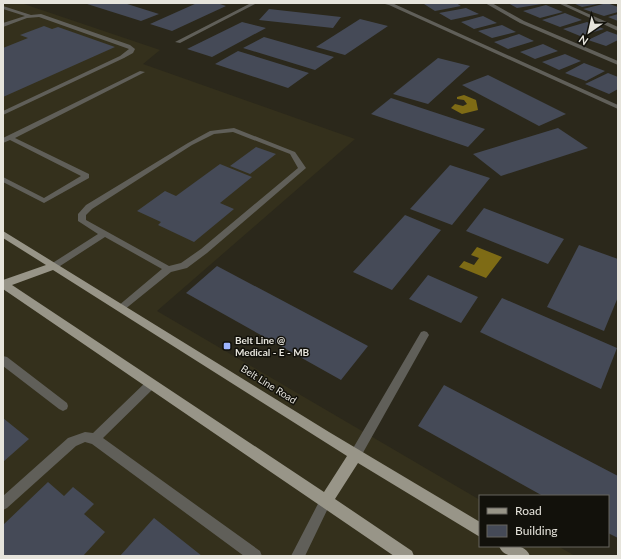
<svg xmlns="http://www.w3.org/2000/svg" width="621" height="559" font-family="Lato,sans-serif">
<style>
.built{fill:#34301c}
.water{fill:#7e6b15}
.building{fill:#454a57}
.lines{fill:none;stroke-linecap:round;stroke-linejoin:round}
.service{fill:#605f59;fill-rule:evenodd}
.minor{fill:#605f59;fill-rule:evenodd}
.primary{fill:#989588;fill-rule:evenodd}
.poi-dot{fill:#9db4fd;stroke:#12110b;stroke-width:1.5}
.labels{text-anchor:middle;dominant-baseline:central;stroke-width:3;stroke-linejoin:round;paint-order:stroke}
.poi-label{font-size:10px;font-weight:bold;fill:#e6e4dc;stroke:#12110b;text-anchor:start}
.street-label{font-size:10px;fill:#e6e4dc;stroke:#12110b}
</style>
<rect width="100%" height="100%" fill="#2b281b"/>
<path class="built" d="M3,3h18l139,47 -17,14 212,75 -198,172 323,189v46h78l17,10h-572z"/>
<path class="water" d="M464,95l12,5 2,10 -16,4 -11,-6 4,-4 8,2 4,-2 -3,-4 -7,-1v-2z
M477,247l25,10 -16,21 -27,-11 5,-6 10,4 5,-7 -8,-3z"/>
<path class="building" d="M84,3h40l35,11 -18,7z
M197,3h20l9,3 -54,25 -22,-7z
M430,3h26l5,3 -26,5 -11,-7z
M508,3h32l2,1 -25,4z
M573,3h25v1l-16,3z
M607,3l11,4v5l-14,4 -21,-7z
M546,5l17,7 -23,6 -17,-7z
M466,8l13,6 -28,6 -12,-7z
M269,9l72,8 -8,11 -74,-8z
M565,13l17,7 -22,7 -18,-7z
M618,14v7l-10,-4z
M483,16l14,7 -23,6 -13,-7z
M360,19l28,7 -43,29 -29,-8z
M242,22l24,6 -54,29 -25,-8z
M587,22l17,7 -24,7 -17,-7z
M502,25l14,7 -24,6 -14,-7z
M44,26l8,3 6,-2 57,20 -112,50v-49l25,-10 -8,-3z
M607,31l11,4v5l-12,6 -18,-6z
M519,34l15,7 -26,8 -14,-7z
M264,37l70,20 -19,13 -72,-22z
M543,44l15,7 -23,8 -15,-7z
M238,51l71,22 -21,15 -73,-24z
M565,54l16,7 -22,9 -17,-8z
M438,58l32,8 -42,38 -35,-10z
M584,63l21,8 -19,10 -21,-8z
M608,73l10,4v12l-9,5 -24,-10z
M488,75l78,39 -27,12 -77,-41z
M391,98l94,31 -17,18 -97,-33z
M558,128l30,20 -87,28 -28,-22z
M256,147l20,7 -26,20 -20,-8z
M220,164l32,13 -32,26 14,6 -40,33 -36,-17 3,-3 -24,-11 28,-20 11,5z
M450,165l40,13 -38,47 -42,-16z
M484,208l80,31 -16,25 -82,-33z
M405,215l36,15 -49,60 -39,-18z
M579,245l39,14v38l-14,34 -57,-24z
M217,266l151,80 -27,34 -155,-87z
M428,275l50,22 -17,26 -52,-24z
M502,298l115,50 -16,41 -121,-57z
M444,385l174,91v62l-10,-5v-37h-65l-125,-70z
M3,418l26,21 -26,23z
M48,482l16,14 9,-9 21,17 -10,10 21,18 -22,24h-80v-31z
M154,518l48,38h-82z"/>
<g class="lines">
<path class="service" d="M251,3h6l-77,40 -5,-1z
M381,3h11l226,102v4l-229,-104z
M558,3h6l54,24v4z
M3,6l28,9 10,-1 89,31 5,4 -2,4 -9,5 -121,57v-4l117,-55 9,-7 -90,-32 -12,1 -24,9v-4l22,-7 -22,-7z
M140,71l5,1 -130,66 74,36v4l-45,25 -41,-21v-5l41,21 37,-22 -71,-36 -7,3v-5z
M234,128l61,24 11,16 -99,85 -20,15 -16,4 -47,38h-6l-2,-2 2,-2 44,-37 -57,-32 -48,31h-6l-1,-2 1,-2 47,-30 -20,-13v-7l8,-9 102,-62 22,-12zM233,132l57,22 8,14 -97,81 -20,14 -12,3 -83,-46v-5l6,-6 100,-64 22,-11z
M424,331l3,1 2,3 -69,123 -4,1 -4,-1 -2,-4 2,-4 69,-118z
M3,356l4,1 60,46 1,3 -1,3 -4,2 -4,-2 -56,-43z
M151,380l4,1 1,3 -1,3 -52,51 157,113 2,5h-18l-152,-112 -7,-2 -9,4 -69,62 -4,2v-14l65,-58 17,-6 8,1 54,-52z
M325,496l4,2 2,4 -26,54h-14l30,-58z"/>
<path class="minor" d="M485,3h7l32,18 94,40v4l-98,-42z"/>
<path class="primary" d="M3,231l326,201 151,90v15l-122,-74 -23,36 77,52 2,5h-20l-391,-267v-9l43,-15 -43,-27zM53,270l294,186 -23,36 -312,-207z
M499,546c12,0 26,-3 31,10 -11,0 -26,3 -31,-10z"/>
</g>
<rect class="poi-dot" x="223" y="342" width="8" height="8" rx="2"/>
<g class="labels">
<g class="poi-label">
<text x="235" y="340">Belt Line @<tspan x="235" dy="12">Medical - E - MB</tspan></text>
</g>
<g class="street-label">
<text transform="translate(269 384) rotate(32)">Belt Line Road</text>
</g>
</g>
<rect width="621" height="559" fill="none" stroke="#e6e4dc" stroke-width="8"/>
<rect x="479" y="495" width="130" height="52" fill="#12110b" stroke="#67655f"/>
<rect x="487" y="508" width="20" height="6" fill="#989588" stroke="#67655f"/>
<text x="515" y="515" font-size="12" fill="#e6e4dc">Road</text>
<rect x="487" y="525" width="20" height="12" fill="#454a57" stroke="#67655f"/>
<text x="515" y="535" font-size="12" fill="#e6e4dc">Building</text>
<g transform="translate(589 32) rotate(214)" stroke="#12110b" stroke-width="3" paint-order="stroke">
<path d="M0-3L7 15L0 10L-7 15Z" fill="#e6e4dc"/>
<text y="-6" font-size="11" font-weight="bold" text-anchor="middle" fill="#e6e4dc">N</text>
</g>
</svg>
